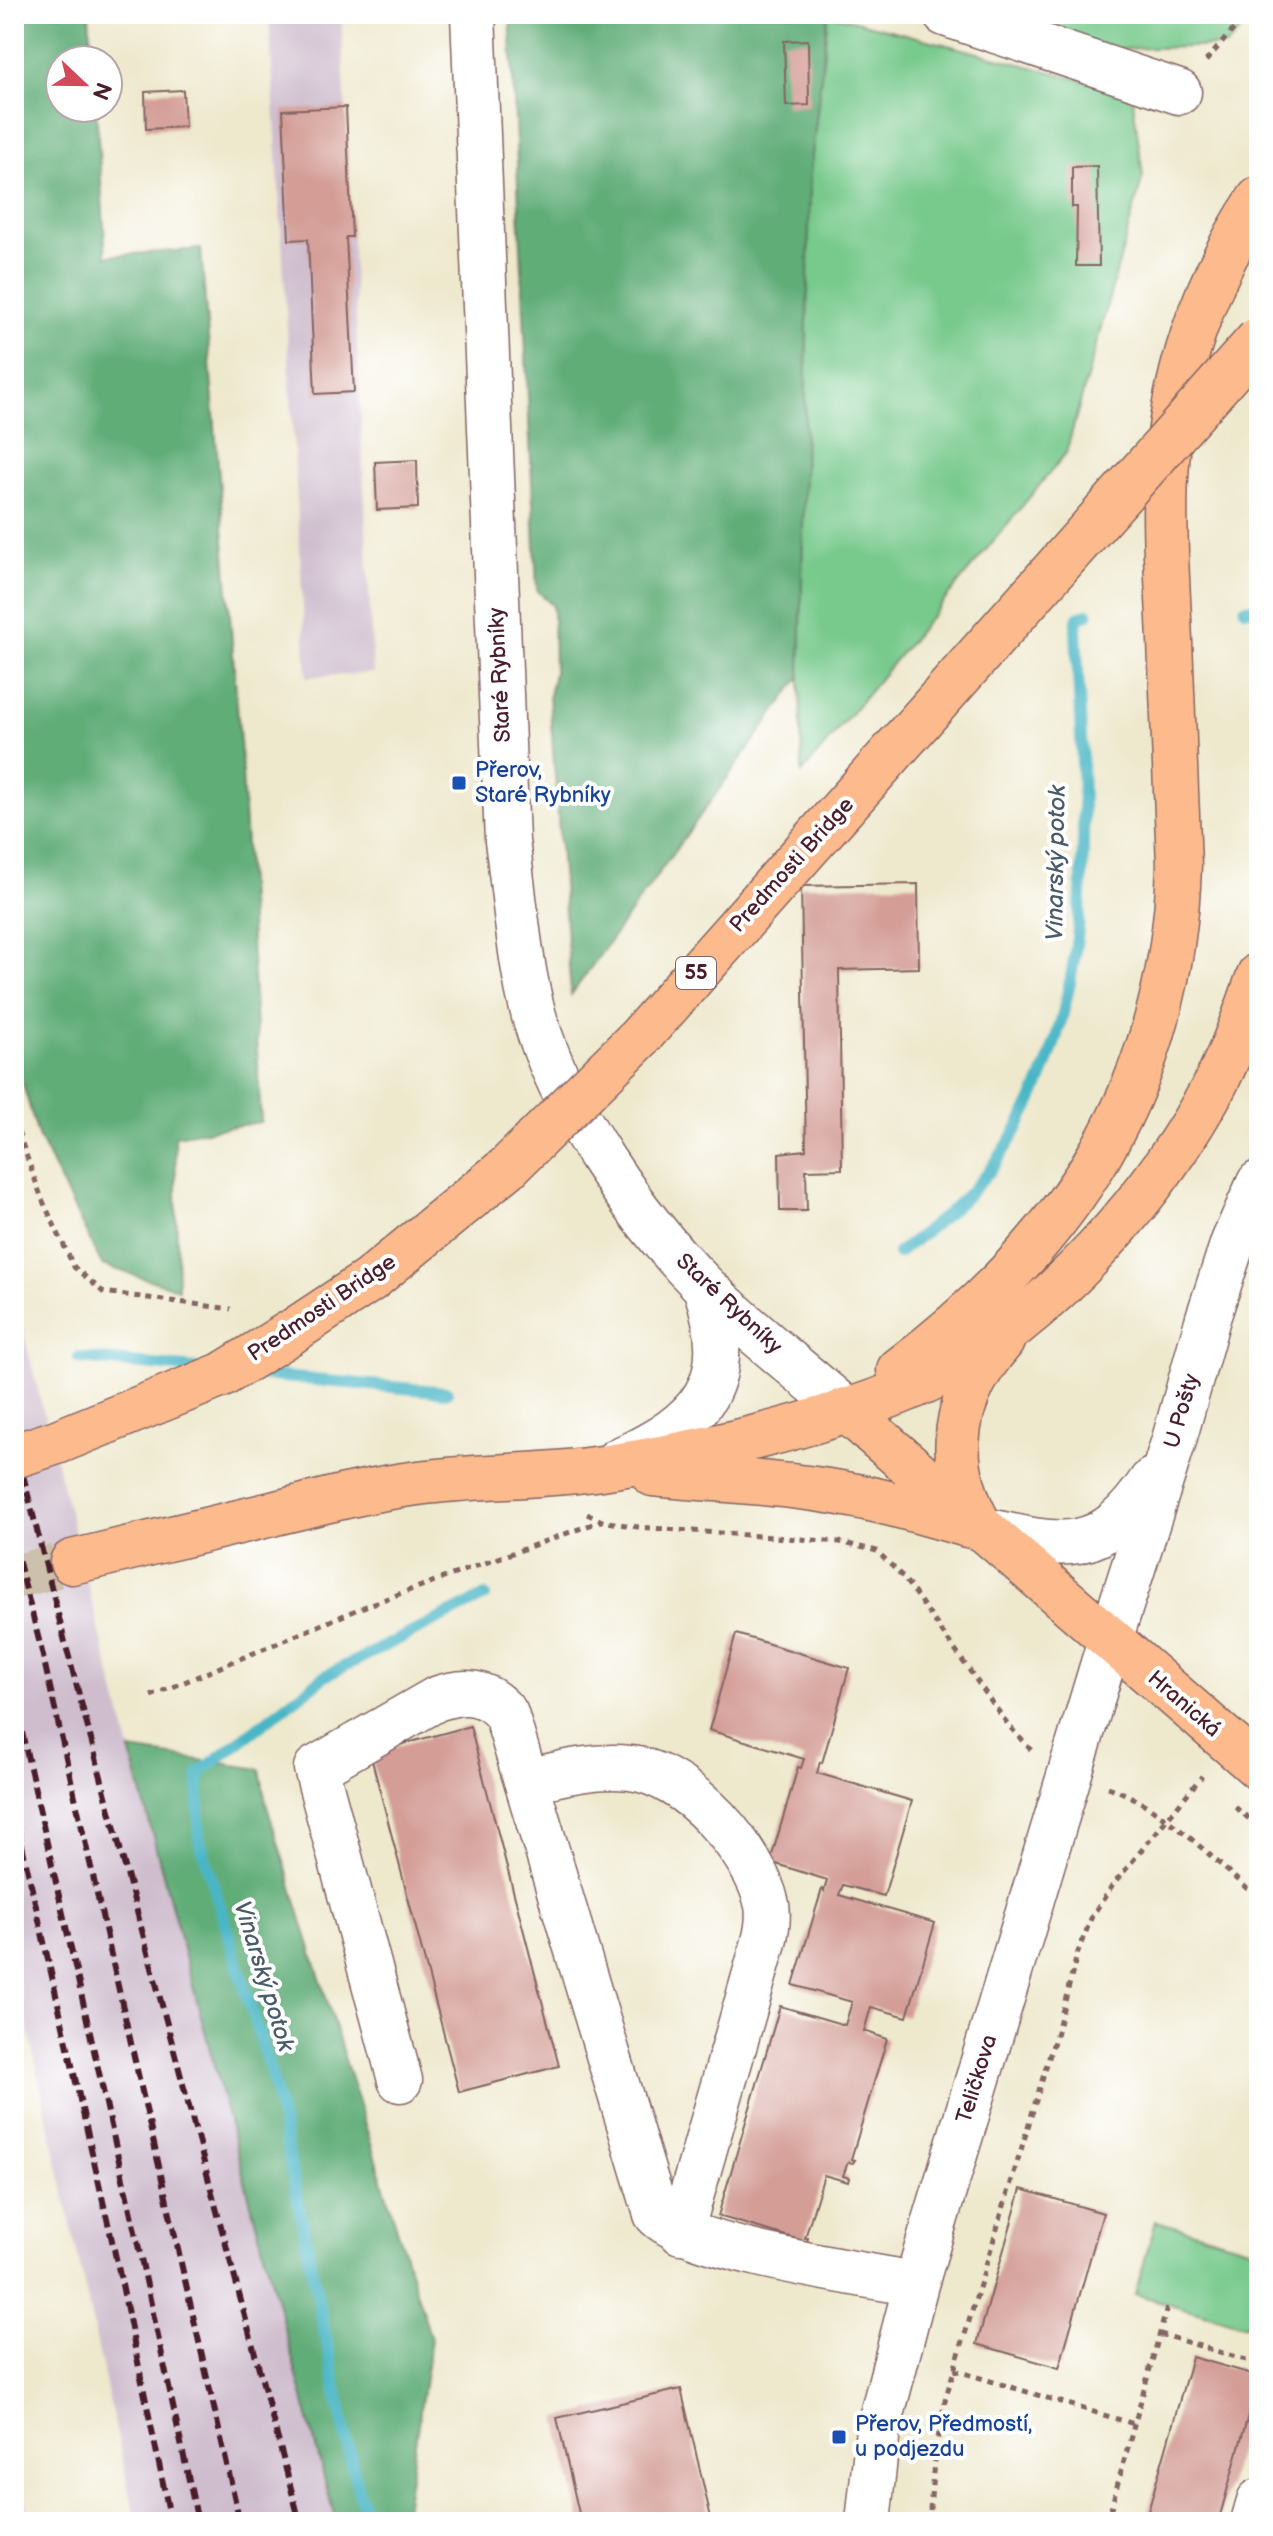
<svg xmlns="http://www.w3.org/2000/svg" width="1273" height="2536" font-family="'Balsamiq Sans',sans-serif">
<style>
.built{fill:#f3cfdf}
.industrial{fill:#cfbdce}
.green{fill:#77c98c;stroke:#60745c;stroke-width:2}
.forest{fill:#61ad78;stroke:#566652;stroke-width:2}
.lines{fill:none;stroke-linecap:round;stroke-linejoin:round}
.stream{stroke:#4ab6c6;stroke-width:12}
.building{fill:#d49e97}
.major-tunnel{stroke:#cdc0ac;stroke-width:44;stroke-dasharray:44 22;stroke-linecap:butt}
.minor-casing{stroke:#836563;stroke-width:47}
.major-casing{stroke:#836563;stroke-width:47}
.path{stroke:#836563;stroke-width:5;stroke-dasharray:6 6;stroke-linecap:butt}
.minor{stroke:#fff;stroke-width:44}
.major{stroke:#fcba8d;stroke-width:44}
.rail{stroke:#4a1f2b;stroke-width:6;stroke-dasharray:12 6;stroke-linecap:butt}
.major-bridge-casing{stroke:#836563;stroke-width:47;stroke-linecap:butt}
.major-bridge{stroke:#fcba8d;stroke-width:44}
.transit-dot{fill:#1a4fb4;stroke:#fff;stroke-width:3}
.labels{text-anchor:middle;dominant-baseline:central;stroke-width:8;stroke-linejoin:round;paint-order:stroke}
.shield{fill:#fff;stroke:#80626b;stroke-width:2}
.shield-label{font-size:20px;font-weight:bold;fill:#4a1f2b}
.street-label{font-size:22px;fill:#4a1f2b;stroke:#fff}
.transit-label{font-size:22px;fill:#164399;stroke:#fff;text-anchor:start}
.water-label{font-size:24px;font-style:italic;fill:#4a5b69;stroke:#fff}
</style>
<rect width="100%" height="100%" fill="#fff"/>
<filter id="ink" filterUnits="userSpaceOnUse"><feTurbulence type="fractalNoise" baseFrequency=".0125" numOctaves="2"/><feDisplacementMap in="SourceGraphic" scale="16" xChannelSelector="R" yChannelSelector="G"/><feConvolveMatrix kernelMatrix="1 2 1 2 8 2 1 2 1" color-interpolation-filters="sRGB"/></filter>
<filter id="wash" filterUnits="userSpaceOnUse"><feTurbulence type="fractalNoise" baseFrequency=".006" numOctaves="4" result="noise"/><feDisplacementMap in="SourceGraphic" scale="32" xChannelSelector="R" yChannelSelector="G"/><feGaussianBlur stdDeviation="1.8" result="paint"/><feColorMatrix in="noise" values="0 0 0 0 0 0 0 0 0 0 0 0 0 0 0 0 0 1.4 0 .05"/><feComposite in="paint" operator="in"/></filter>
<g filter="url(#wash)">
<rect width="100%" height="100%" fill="#eee8cc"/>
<path class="built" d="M14,2462l17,60h-17z"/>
<path class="industrial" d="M269,14h72l32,659 -66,4z
M14,1296l116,454 206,772h-200l-122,-557z"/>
<path class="green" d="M828,14l304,79 11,83 -77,277 -264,320 -2,-96 10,-504z
M1003,14h253l-30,32 -111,3z
M1156,2221l103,30v44l-9,32 -115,-33z"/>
<path class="forest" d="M14,14h75l3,46h-32v48h36l10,148 95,-7 40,506 20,367 -86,14 3,153 -76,-24 -64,-129 -24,-83z
M510,14h318l-18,159 -10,504 -229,318 -22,-300 5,-22 -1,-67 -16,-16z
M130,1750l130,19 6,34 165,536 -28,183h-67z"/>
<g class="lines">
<path class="stream" d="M1245,609l14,-1
M898,1253c36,-28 75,-57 101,-95 108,-158 84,-351 77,-531l2,-10 10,-3
M79,1358l117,11
M250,1374l197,18
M367,2522l-14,-52 -79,-386 -75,-247v-64l126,-97 160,-80"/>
</g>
<g id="blocks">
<path class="building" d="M808,40l1,65 -23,1 -2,-65z
M183,90l2,37 -39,2 -1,-37z
M346,107l6,130h-6l8,155 -39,2 -7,-155 -19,1 -6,-130z
M1097,166l2,100h-23l1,-59h-5v-40z
M417,460l1,48 -41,2 -2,-48z
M918,884l1,84 -80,2 3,199 -36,1 1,41h-27l-1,-58 27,-3 -5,-264z
M736,1634l113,34 -27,95 -2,-1 -3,11 95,28 -28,95 -41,-11 -4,10 96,28 -28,94 -36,-10 -7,24 23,8 -36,120 4,1 -2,3 -5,-1 -5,14 6,2 -1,4 -24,-7 -19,63h3l-1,4 -89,-26 62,-210 65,19 7,-23 -59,-17 29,-96 2,2 3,-11 -57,-18 28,-95 3,1 3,-9 -95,-29z
M470,1726l89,340 -100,26 -89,-339z
M1021,2189l82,24 -44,155 -82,-24z
M1192,2357l67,19 -36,129 -5,17h-73z
M681,2389l31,133h-131l-24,-104z"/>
</g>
</g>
<g filter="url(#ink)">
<use href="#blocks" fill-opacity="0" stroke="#836563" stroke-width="2"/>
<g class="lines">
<path class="major-tunnel" d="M14,1577l58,-15"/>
<defs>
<path id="minor" d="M473,14l34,827c8,56 12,121 27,175 26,92 103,203 170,270 44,44 95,83 142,124
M945,14l234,78
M617,1461c86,-39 121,-78 88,-174
M982,1529c82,20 119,28 170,-49
M527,1781c34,-8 68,-17 103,-13 57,5 126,84 137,137 2,12 0,25 -3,37l-83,290
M400,2080l-84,-312 120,-69c29,-10 50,-9 70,15l150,500c29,34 209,61 260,70
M868,2522l10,-92 38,-146 194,-644 64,-200 34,-122 25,-76 26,-59
M1253,2522l6,-21"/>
<path id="major" d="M899,1370c174,-131 273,-284 280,-505 -3,-75 -6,-149 -9,-224 -2,-54 -7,-109 -4,-163 5,-99 38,-197 93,-279
M846,1410l413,358
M653,1474c74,7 149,9 222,26 32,7 64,17 96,26
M979,1524c-36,-66 -26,-127 23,-183
M72,1562c66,-16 133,-32 200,-48 48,-12 97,-25 146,-31 61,-8 123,-6 184,-15 99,-15 210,-41 303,-78 122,-48 238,-178 302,-291 22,-38 38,-82 52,-124"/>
</defs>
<use href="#minor" class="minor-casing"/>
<use href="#major" class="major-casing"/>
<path class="path" d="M1206,61l41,-47
M14,1121l28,78 32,68 29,25 128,17
M587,1514l15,7 36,6 202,15 37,9 26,26 106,149 22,24
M151,1696l215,-90 235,-85
M1108,1787c56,19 106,74 151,112
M1235,1807l24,20
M1160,2334l99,30
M954,2370l180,54
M929,2522l5,-61 11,-61 113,-372 19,-73 15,-39 21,-31 89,-109
M1107,2522l61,-218"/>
<use href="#minor" class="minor"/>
<use href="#major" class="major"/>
<path class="rail" d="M14,1439l52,207 234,876
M14,1543l28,109 198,870
M14,1697l131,579 53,246
M14,1810l107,470 50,242"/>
<defs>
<path id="major-bridge" d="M14,1456l43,-14 165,-67 71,-44 77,-51 137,-112 131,-129 621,-700"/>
</defs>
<use href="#major-bridge" class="major-bridge-casing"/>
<use href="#major-bridge" class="major-bridge"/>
</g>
</g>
<g class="transit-dot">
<rect x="451" y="775" width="16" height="16" rx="4"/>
<rect x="831" y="2429" width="16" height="16" rx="4"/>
</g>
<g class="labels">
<rect class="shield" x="676" y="957" width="40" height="32" rx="6"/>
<g class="shield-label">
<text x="696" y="973">55</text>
</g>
<g class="street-label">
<text transform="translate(500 675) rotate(-93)">Staré Rybníky</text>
<text transform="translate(792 865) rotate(-48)">Predmosti Bridge</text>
<text transform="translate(729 1304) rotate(43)">Staré Rybníky</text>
<text transform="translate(322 1308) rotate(-34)">Predmosti Bridge</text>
<text transform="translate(1182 1411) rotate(-74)">U Pošty</text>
<text transform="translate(1184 1704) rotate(41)">Hranická</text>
<text transform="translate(977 2079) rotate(-73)">Teličkova</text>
</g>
<g class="transit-label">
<text x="475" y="770">Přerov,<tspan x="475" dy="25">Staré Rybníky</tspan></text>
<text x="855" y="2424">Přerov, Předmostí,<tspan x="855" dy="25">u podjezdu</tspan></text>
</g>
<g class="water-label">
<text transform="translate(1056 863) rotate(-89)">Vinarský potok</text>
<text transform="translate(264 1976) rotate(73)">Vinarský potok</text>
</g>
</g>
<rect width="1273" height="2536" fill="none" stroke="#fff" stroke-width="48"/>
<g transform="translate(84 84) rotate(112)"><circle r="38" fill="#ffffff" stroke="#b7a5aa" stroke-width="2"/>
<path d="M0-6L14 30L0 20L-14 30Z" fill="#d1495b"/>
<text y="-12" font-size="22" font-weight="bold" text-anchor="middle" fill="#4a1f2b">N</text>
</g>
</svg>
